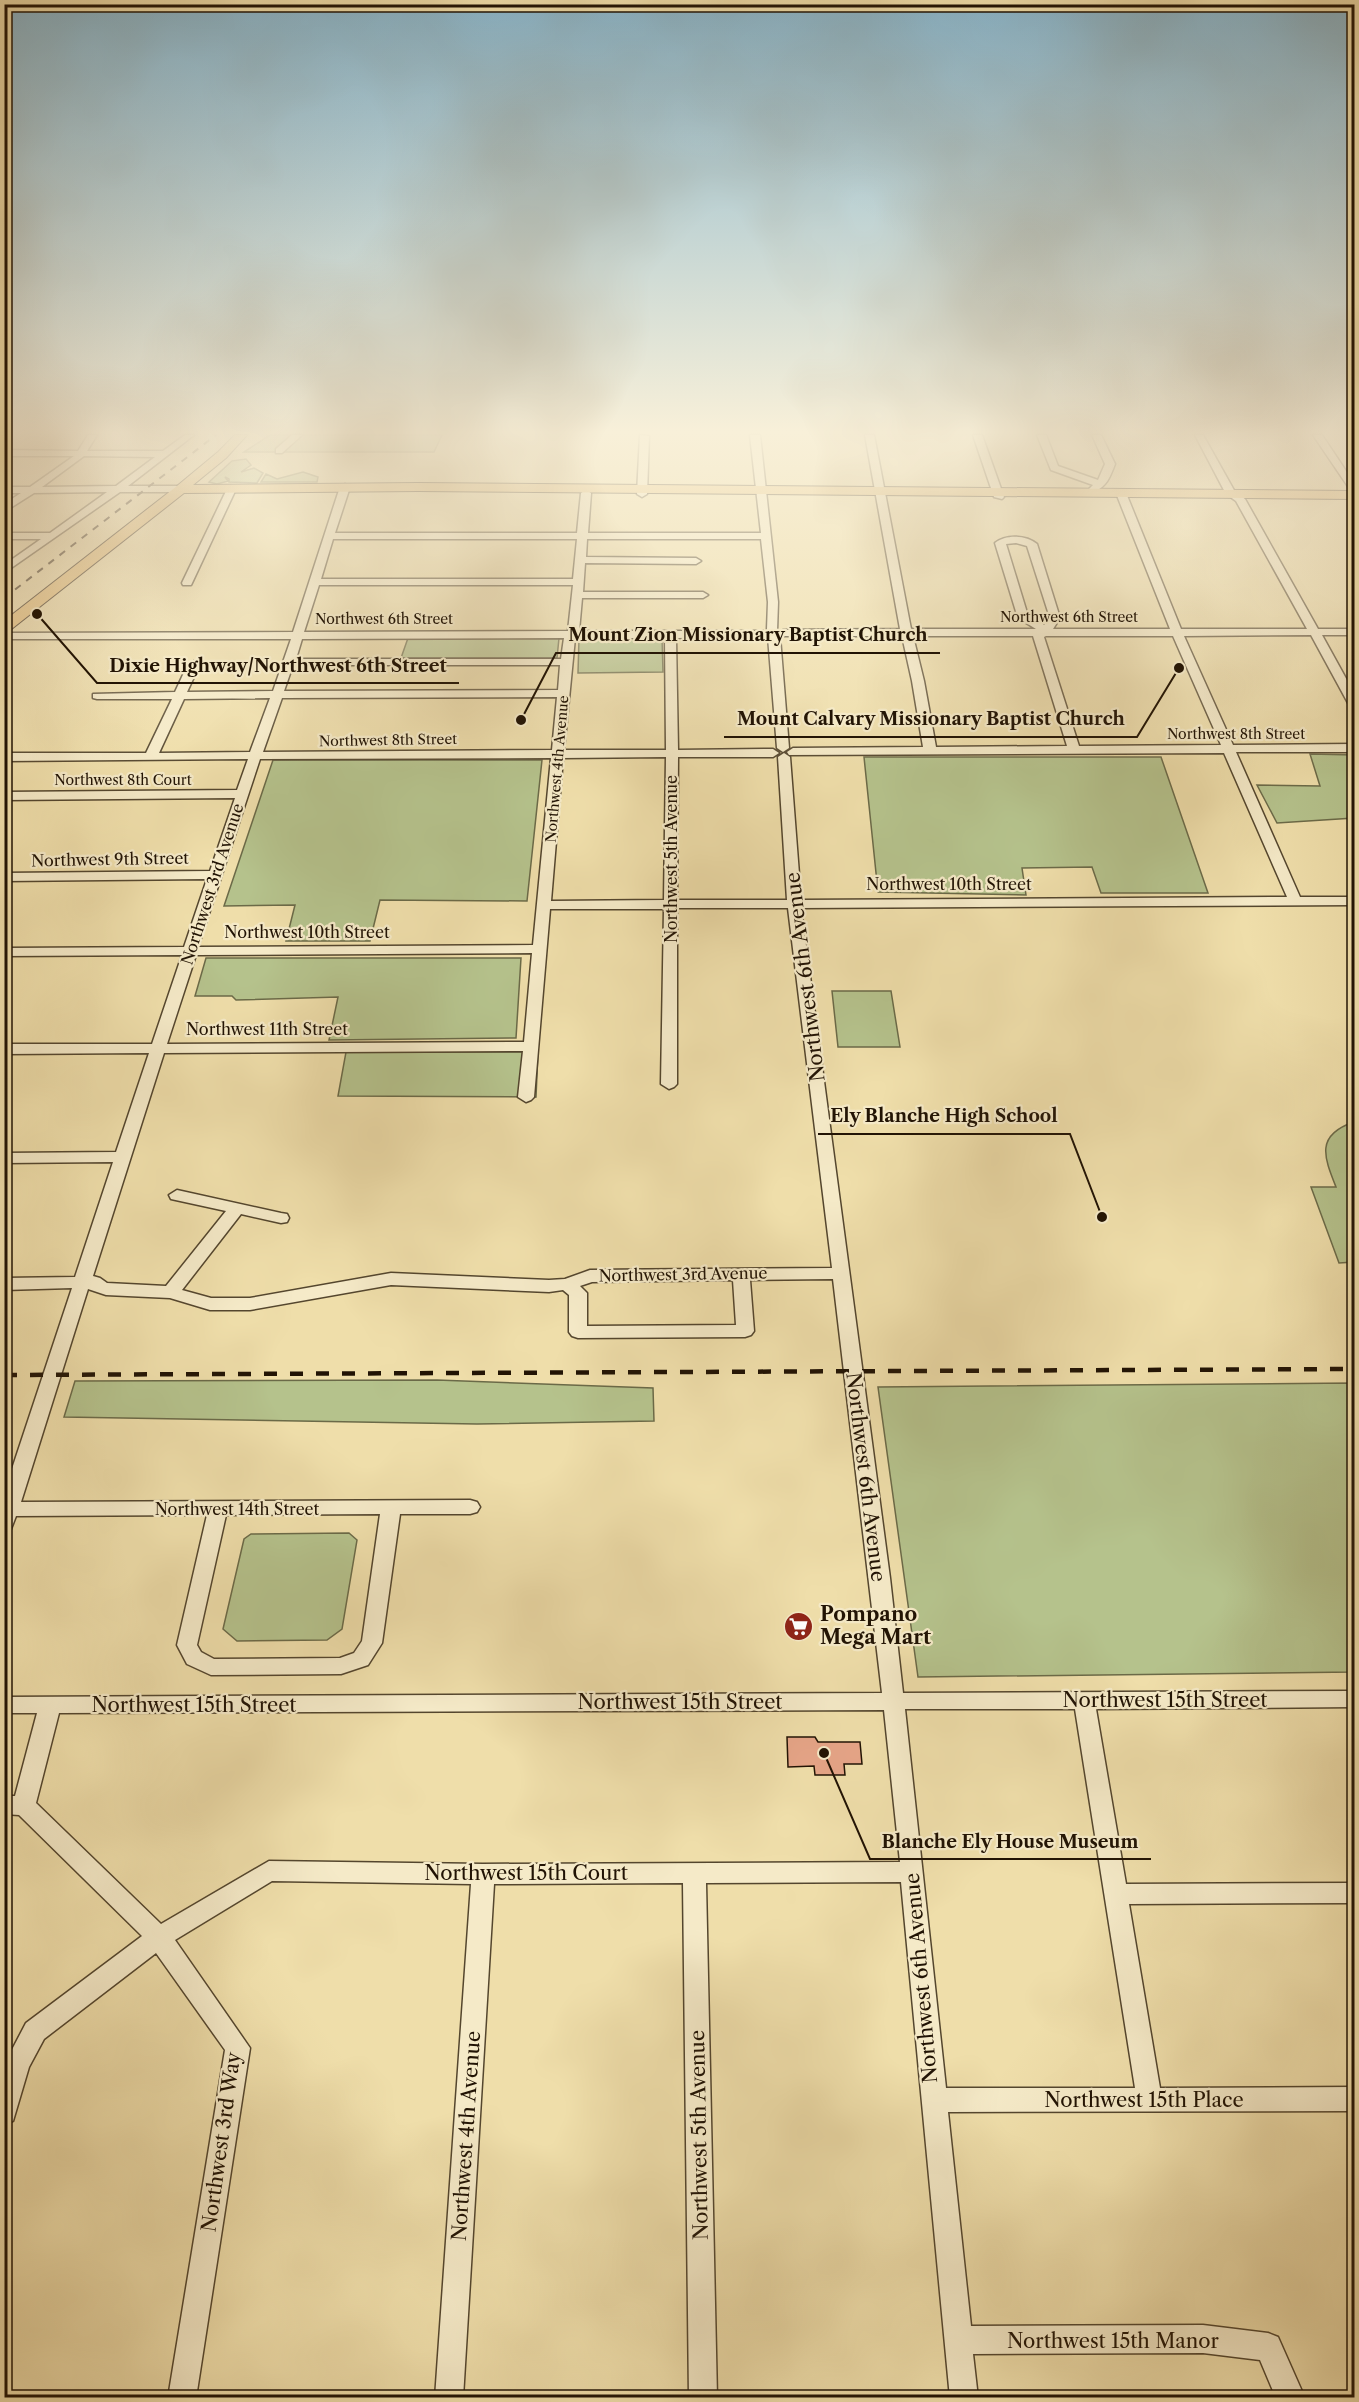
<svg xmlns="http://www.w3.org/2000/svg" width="1359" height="2402" font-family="'Libre Caslon Text',serif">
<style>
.green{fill:#b5c28c;stroke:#6b6a48;stroke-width:1.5}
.building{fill:#e6a588;stroke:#211304;stroke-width:1.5}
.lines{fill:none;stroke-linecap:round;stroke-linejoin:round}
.minor-casing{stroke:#54462e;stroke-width:3}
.major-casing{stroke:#211304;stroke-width:2}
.minor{fill:#f5eac8;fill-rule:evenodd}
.major{fill:#e8bf75;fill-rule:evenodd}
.rail-far1{stroke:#211304;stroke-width:2;stroke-dasharray:7 7;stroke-linecap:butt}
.rail{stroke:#211304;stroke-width:4.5;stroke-dasharray:13 13;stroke-linecap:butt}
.labels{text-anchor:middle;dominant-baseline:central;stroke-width:4.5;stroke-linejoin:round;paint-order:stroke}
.far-street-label{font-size:14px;fill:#211304;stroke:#f5eac8}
.street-label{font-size:16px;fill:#211304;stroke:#f5eac8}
.near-street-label{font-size:20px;fill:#211304;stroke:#f5eac8}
.near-poi-label{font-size:20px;font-weight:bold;fill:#211304;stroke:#f5eac8;text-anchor:start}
.leader{fill:none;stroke:#211304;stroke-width:2}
.callout-dot{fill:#211304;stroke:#f5eac8;stroke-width:2}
.callout-label{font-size:18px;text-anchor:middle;font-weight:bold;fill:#211304;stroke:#f5eac8;stroke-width:4.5;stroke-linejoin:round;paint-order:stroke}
</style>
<rect width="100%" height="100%" fill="#efdeaa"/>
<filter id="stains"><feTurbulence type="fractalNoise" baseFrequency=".00333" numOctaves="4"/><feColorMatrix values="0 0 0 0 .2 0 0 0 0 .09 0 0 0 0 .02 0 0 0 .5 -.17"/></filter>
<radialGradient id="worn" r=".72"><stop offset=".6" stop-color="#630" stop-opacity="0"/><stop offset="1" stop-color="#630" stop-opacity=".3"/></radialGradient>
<path class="green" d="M270,435h172l-8,17h-190z
M246,459l5,6 -10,7 13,-4 9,5 -6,10 -28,-1v-3l-4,-2 3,4 -11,3 -8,-2 23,-21z
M303,472l15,5 -1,5h-56l5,-8 11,5z
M408,638h151l-2,20h-156z
M579,638h83l1,34 -85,1z
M1310,754l44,1v63l-77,5 -20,-38 63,1z
M864,757h297l47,136h-107l-9,-26 -70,1 4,27 -148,-3z
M273,760h269l-15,141 -147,-1 -10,41h-84l9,-36 -71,1z
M206,958h315l-5,80 -187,2 9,-43 -102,3 -4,-4h-37z
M832,991h59l9,56h-62z
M346,1052h192l-2,45 -198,-1z
M1354,1122v140l-15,1 -28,-76h25c-12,-30 -21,-52 18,-65z
M437,1380l216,8 1,33 -177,3 -413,-7 11,-36z
M1354,1383v289l-436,5 -40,-290z
M349,1533l8,7 -15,89 -15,11 -90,1 -14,-12 21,-90 7,-5z"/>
<path class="building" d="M787,1737h28l3,5h42l2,22h-18l1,11h-30l-1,-9 -26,1z"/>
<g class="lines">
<defs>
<path id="minor" d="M88,435h9l-10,16h76l22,-16h9l-66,51h53l5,3 -5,3h-61l-116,81v-8l37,-26h-37v-6h46l57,-41 -73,1 -30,19v-8l17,-11h-17v-6h26l44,-31h-70v-6l74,1zM84,456l71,1 -39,29 -74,1z
M292,435h10l-20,18h-6v-4z
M640,435l9,1 -2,58 -5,3 -5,-3z
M750,435h10l18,167 -1,29 -4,1 -6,-3 1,-27 -7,-63h-174l-1,18 110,1 5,3 -5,3 -111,-1 -2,29h120l5,3 -5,3h-121l-3,33h184l6,3 -6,3 -87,1 2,112 95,-1 6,4 -6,4h-95l-1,143h110l-9,-143 6,-4 6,4 11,143 486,-3 -63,-144 -435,2 -2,-3 6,-4 130,-1 -11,-66 -10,-45h-119l-6,-3 6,-3 117,-1 -35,-194h9l37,194h125l-18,-11 -23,-75c11,-9 31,-8 42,1l23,74 -7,11h117l-54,-136 5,-3 5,3 55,136h126l-71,-128 -10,-7 -31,-59h8l32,57 10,7 73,130h36v6h-32l32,58v14l-6,-4 -37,-68 -127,1 49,109 121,-1v8h-118l64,145h54v8l-553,3 89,670 13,115 451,-2v16l-258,2 30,175 228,-1v20l-225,1 31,184 194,-1v24l-406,1 23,214 232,-1 65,8 10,4 27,61h-29l-16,-38 -57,-7 -230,1 5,44h-28l-49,-516 -195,1 11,515h-28l-6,-515 -189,1 -31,514h-28l36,-514 -199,-3 -97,59 75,108 -54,350h-28l57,-348 -69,-97 -112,86 -15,28 -16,54 -9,4v-60l22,-42 116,-87 -123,-121 -15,-1v-18h11l22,-83h-33v-16l878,-4 -49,-414 -83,1 4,51 -3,4 -6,2 -167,1 -6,-2 -3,-4v-37l-6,-5 -14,2 -158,-7 -141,25h-40l-40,-12 -64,-3 -18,-6 -67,213 449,-2 7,2 3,5 -3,5 -7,2h-70l-18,129 -14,22 -27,9 -130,1 -24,-11 -10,-19 30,-130 -191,1 -5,13 -7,2v-38l68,-205 -68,2v-12l71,-1 38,-115 -109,1v-10l112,-1 33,-99 -145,1v-10h148l30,-89 -178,1v-8l180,-1 23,-68 -203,2v-8l206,-2 25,-73 -231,2v-8l233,-2 11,-31 -244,2v-8h142l26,-54h-75l-4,-1v-4l82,-2 13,-28 6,-3 6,3 -13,28 86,-1 18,-52h-287v-6l289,-1 47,-145 5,-3 5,3 -15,46h242l4,-40 5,-3 5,3 -3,40h173zM333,539h244l-4,40h-252zM1016,543l11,3 23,72 -6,7 -5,-5 -11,-4 -22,-72zM319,585h254l-5,46 -264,1zM913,636h120l34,110 -131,1 -12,-66zM1046,636h127l48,109 -142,1 -35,-109zM564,638l-3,21h-265l6,-20zM575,638h90l1,112h-102zM293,665h267l-2,25 -274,1zM557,697l-5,53 -289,2 19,-54zM270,698l-20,54 -91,1 25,-54zM666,757l-2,143 -113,1 12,-143zM551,758l-18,187 -335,2 62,-188zM677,908h111l44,360 -242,2 -25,9 -16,1 -158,-7 -141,25h-39l-29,-8 59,-76 40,9 6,-1 2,-4 -2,-4 -6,-1 -104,-23 -8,5 2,4 55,12 -60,75 -59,-3 -7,-5 -7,-2 71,-223 359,-2 -5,46 8,5 5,-2 3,-3 16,-188h114l-3,175 8,5 5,-2 3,-3zM532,953l-8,89 -357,2 29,-89zM733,1280l3,45 -149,1v-33l-7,-7 12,-4zM380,1514l-18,127 -8,12 -14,5 -126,1 -13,-7 -4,-7 29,-130zM905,1709h170l60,379h-189zM884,1710l16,152 -417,2 -214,-3 -108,63 -125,-121 23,-90z
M973,435h9l22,62 -2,2 -8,-2z
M1037,435h9l12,31 40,14 7,-16 -13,-29h9l14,29c-5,13 -8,22 -21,28l-5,-3 4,-4 -42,-15z
M1313,435h9l32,48v9l-3,-1z
M228,487l8,2 -44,94 -1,2h-8l-1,-2z
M774,634l6,3 9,111 -6,4 -6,-4 -9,-111z"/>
<path id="major" d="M235,435h12l-21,23 -33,27 225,-2 936,8v8l-936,-8 -234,2 -175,138 -5,1v-11l173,-135 41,-34z"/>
</defs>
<use href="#minor" class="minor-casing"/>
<use href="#major" class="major-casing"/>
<use href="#minor" class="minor"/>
<use href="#major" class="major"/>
<path class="rail-far1" d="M4,598l212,-163"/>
<path class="rail" d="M4,1375l1350,-6"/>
</g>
<linearGradient id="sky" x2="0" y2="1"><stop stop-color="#89b7ce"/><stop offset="0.56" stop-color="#f8f0d9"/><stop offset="1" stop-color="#f8f0d9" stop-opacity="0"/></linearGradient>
<rect width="1359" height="771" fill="url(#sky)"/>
<defs>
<symbol id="supermarket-disc" viewBox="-11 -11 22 22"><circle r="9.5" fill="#8f2418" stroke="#f5eac8"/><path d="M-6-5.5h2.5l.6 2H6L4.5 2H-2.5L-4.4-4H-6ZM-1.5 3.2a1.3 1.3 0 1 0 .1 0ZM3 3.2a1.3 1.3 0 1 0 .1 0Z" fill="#fff"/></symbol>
</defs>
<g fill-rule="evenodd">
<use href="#supermarket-disc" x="782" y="1610" width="33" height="33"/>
</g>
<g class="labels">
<g class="far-street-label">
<text x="1069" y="617">Northwest 6th Street</text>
<text x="384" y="619">Northwest 6th Street</text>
<text x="1236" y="734">Northwest 8th Street</text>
<text transform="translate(388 740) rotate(-1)">Northwest 8th Street</text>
<text transform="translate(557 769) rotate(-85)">Northwest 4th Avenue</text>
<text x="123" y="780">Northwest 8th Court</text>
</g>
<g class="street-label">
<text transform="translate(110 859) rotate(-1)">Northwest 9th Street</text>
<text transform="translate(671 859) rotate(-90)">Northwest 5th Avenue</text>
<text transform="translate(212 884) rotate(-72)">Northwest 3rd Avenue</text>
<text x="949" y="884">Northwest 10th Street</text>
<text x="307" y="932">Northwest 10th Street</text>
<text x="267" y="1029">Northwest 11th Street</text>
<text transform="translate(683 1274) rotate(-1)">Northwest 3rd Avenue</text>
<text x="237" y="1509">Northwest 14th Street</text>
</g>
<g class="near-street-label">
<text transform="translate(805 977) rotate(-97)">Northwest 6th Avenue</text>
<text transform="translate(866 1477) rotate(83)">Northwest 6th Avenue</text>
<text x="1165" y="1700">Northwest 15th Street</text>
<text x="680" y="1702">Northwest 15th Street</text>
<text x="194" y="1705">Northwest 15th Street</text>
<text x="526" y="1873">Northwest 15th Court</text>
<text transform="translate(921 1978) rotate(-95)">Northwest 6th Avenue</text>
<text x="1144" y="2100">Northwest 15th Place</text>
<text transform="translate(699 2135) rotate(-91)">Northwest 5th Avenue</text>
<text transform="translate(466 2136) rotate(-86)">Northwest 4th Avenue</text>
<text transform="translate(221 2142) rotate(-82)">Northwest 3rd Way</text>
<text x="1113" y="2341">Northwest 15th Manor</text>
</g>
<g class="near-poi-label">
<text x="820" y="1614">Pompano<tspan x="820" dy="23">Mega Mart</tspan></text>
</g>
</g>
<path class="leader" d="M521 720L556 653H940M37 614L97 683H459M1179 668L1137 737H724M1102 1217L1070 1134H818M824 1753L870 1859H1151"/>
<g class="callout-dot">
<circle cx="521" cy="720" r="6"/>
<circle cx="37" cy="614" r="6"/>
<circle cx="1179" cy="668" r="6"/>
<circle cx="1102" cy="1217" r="6"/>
<circle cx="824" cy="1753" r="6"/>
</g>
<g class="callout-label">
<text x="748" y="641">Mount Zion Missionary Baptist Church</text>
<text x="278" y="672">Dixie Highway/Northwest 6th Street</text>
<text x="931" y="725">Mount Calvary Missionary Baptist Church</text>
<text x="944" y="1122">Ely Blanche High School</text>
<text x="1010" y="1848">Blanche Ely House Museum</text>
</g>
<rect width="1359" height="2402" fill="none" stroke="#efdeaa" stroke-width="24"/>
<rect x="6" y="6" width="1347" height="2390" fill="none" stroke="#211304" stroke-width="3"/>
<rect x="12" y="12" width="1335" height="2378" fill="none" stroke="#211304" stroke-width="1.5"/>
<rect width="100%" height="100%" filter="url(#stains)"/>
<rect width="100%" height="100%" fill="url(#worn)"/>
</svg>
